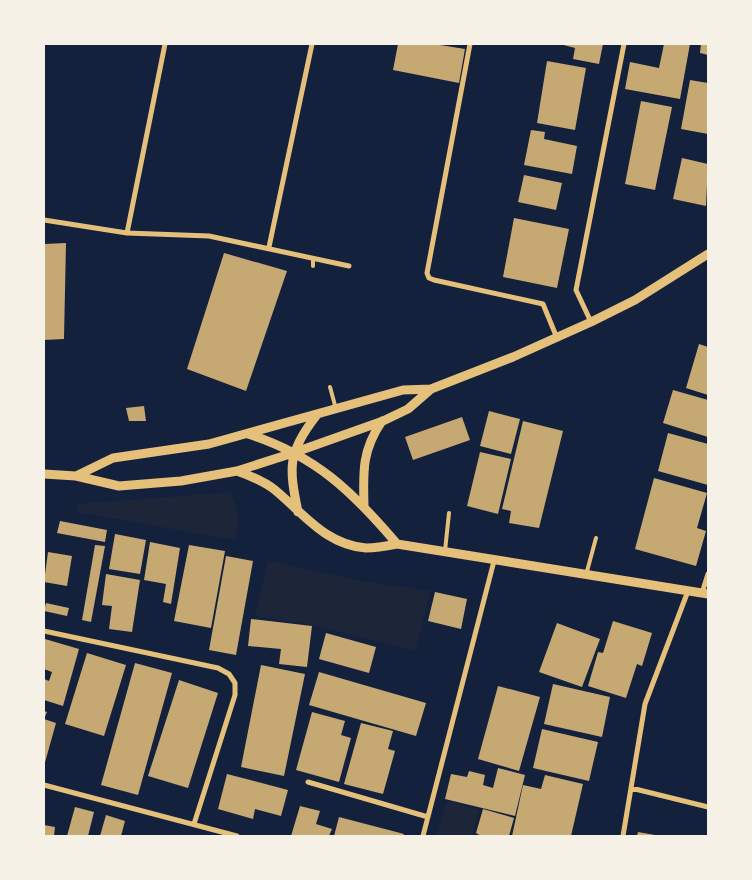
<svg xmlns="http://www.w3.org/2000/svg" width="752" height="880" font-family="'Source Sans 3',sans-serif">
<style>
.green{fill:#1d2539}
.building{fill:#c6a872}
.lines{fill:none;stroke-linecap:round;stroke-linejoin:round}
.service{stroke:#e5c07b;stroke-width:4}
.minor{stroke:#e5c07b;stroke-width:5}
.tertiary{stroke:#e5c07b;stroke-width:9}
</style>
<rect width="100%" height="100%" fill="#14213d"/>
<path class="green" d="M231,492l7,22 -2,26 -160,-28 2,-8z
M268,561l89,19 73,11 -14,60 -104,-26 -57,-9z
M447,801l32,9 -7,26h-35z"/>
<path class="building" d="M398,44h36l31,5 -6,34 -66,-13z
M560,44h43l-4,20 -26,-5 2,-11z
M664,44h26l-10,55 -55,-10 5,-27 29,6z
M701,44h7v11l-8,-2z
M547,61l39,7 -11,62 -38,-7z
M690,80l18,3v51l-27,-5z
M641,101l31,6 -17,83 -30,-6z
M531,130l14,2 -1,7 33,7 -5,28 -48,-9z
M682,158l26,6 -2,42 -33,-7z
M524,175l38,8 -6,27 -38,-8z
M514,218l55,11 -12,59 -54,-11z
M66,243l-2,96 -20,1v-96z
M224,253l63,18 -41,120 -59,-22z
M699,344l9,3v48l-22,-7z
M673,390l35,10v37l-45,-14z
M144,406l2,15h-17l-3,-13z
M489,411l31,8 -9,35 -31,-8z
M462,417l8,23 -57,20 -8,-23z
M523,421l40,10 -24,97 -30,-5 2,-12 -9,-2z
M668,433l40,11v41l-50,-14z
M480,452l31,7 -13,55 -31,-8z
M654,478l53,15 -10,35 9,3 -10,35 -61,-17z
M60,521l47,9 -2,12 -48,-9z
M115,534l31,6 -6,34 -31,-5z
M150,542l30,6 -9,56 -8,-2 3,-18 -22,-4z
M95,545l10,1 -14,76 -9,-2z
M189,545l36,6 -14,77 -37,-7z
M48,552l24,4 -5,30 -23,-4z
M226,556l27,5 -17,94 -27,-5z
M106,574l34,6 -8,52 -23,-3 3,-23 -10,-1z
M435,592l32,7 -6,30 -33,-8z
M46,603l23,5 -2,8 -23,-5z
M251,619l61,7 -5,41 -28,-3 2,-15 -33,-3z
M613,621l39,12 -10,33 -5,-2 -11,34 -38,-12 10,-34 5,1z
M557,623l43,16 -18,48 -43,-15z
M326,633l50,14 -7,26 -50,-14z
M45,639l34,10 -16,57 -19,-6v-21l5,2 3,-9 -8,-3z
M87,653l39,12 -22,71 -39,-12z
M135,663l37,10 -34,122 -37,-10z
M261,665l44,9 -21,102 -43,-9z
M319,672l107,31 -10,33 -107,-31z
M179,680l39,13 -30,95 -40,-12z
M553,684l57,13 -8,40 -58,-13z
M498,686l42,11 -21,74 -41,-12z
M44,711l3,1 -3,7 12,4 -12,43z
M312,712l33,9 -4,14 10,3 -12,44 -43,-12z
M361,723l32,8 -5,18 7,2 -12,43 -39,-10z
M542,729l56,13 -9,39 -56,-13z
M498,768l27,7 -10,41 -70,-17 6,-25 16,3 2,-6 16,4 -2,10 10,3z
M227,774l61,16 -7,26 -26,-7 -2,10 -35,-10z
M545,775l38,9 -12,52h-59l11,-51 18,4z
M300,806l20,5 -4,13 16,5 -3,7h-38z
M75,807l19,5 -6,24h-21z
M483,809l31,9 -5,18h-28l-5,-3z
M106,815l19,6 -4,15h-21z
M339,817l65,17 -1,2h-69z
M44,825l11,2 -1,9h-10z
M638,832l17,3v1h-18z"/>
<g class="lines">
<path class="service" d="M313,266v-8
M330,387l6,22
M445,551l4,-38
M586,575l10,-37"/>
<path class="minor" d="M470,44l-43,229 2,5 5,2 109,24 14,34
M44,220l83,13 82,3 140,30
M127,233l38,-189
M269,247l43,-203
M591,322l-15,-32 48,-246
M702,593l6,-19
M44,631l174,37 11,6 6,9v12l-41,129
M308,782l120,35
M44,785l193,51
M631,788l77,19
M423,836l71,-275
M623,836l22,-132 43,-113"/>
<path class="tertiary" d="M248,434c67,21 105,58 149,110
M237,471c14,5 27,10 38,19 29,24 51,55 91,58 10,0 21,-2 31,-4l311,50
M44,474l32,2 43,10 62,-5 56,-10 56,-18 90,-32 25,-12 23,-20 82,-32 78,-35 44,-22 73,-46
M76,476l37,-18 96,-14 194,-54 28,-1
M364,505c-1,-33 -2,-55 18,-84
M298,512c-9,-44 -11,-59 18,-96"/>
</g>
<rect width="752" height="880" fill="none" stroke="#f6f1e7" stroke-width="90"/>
</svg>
